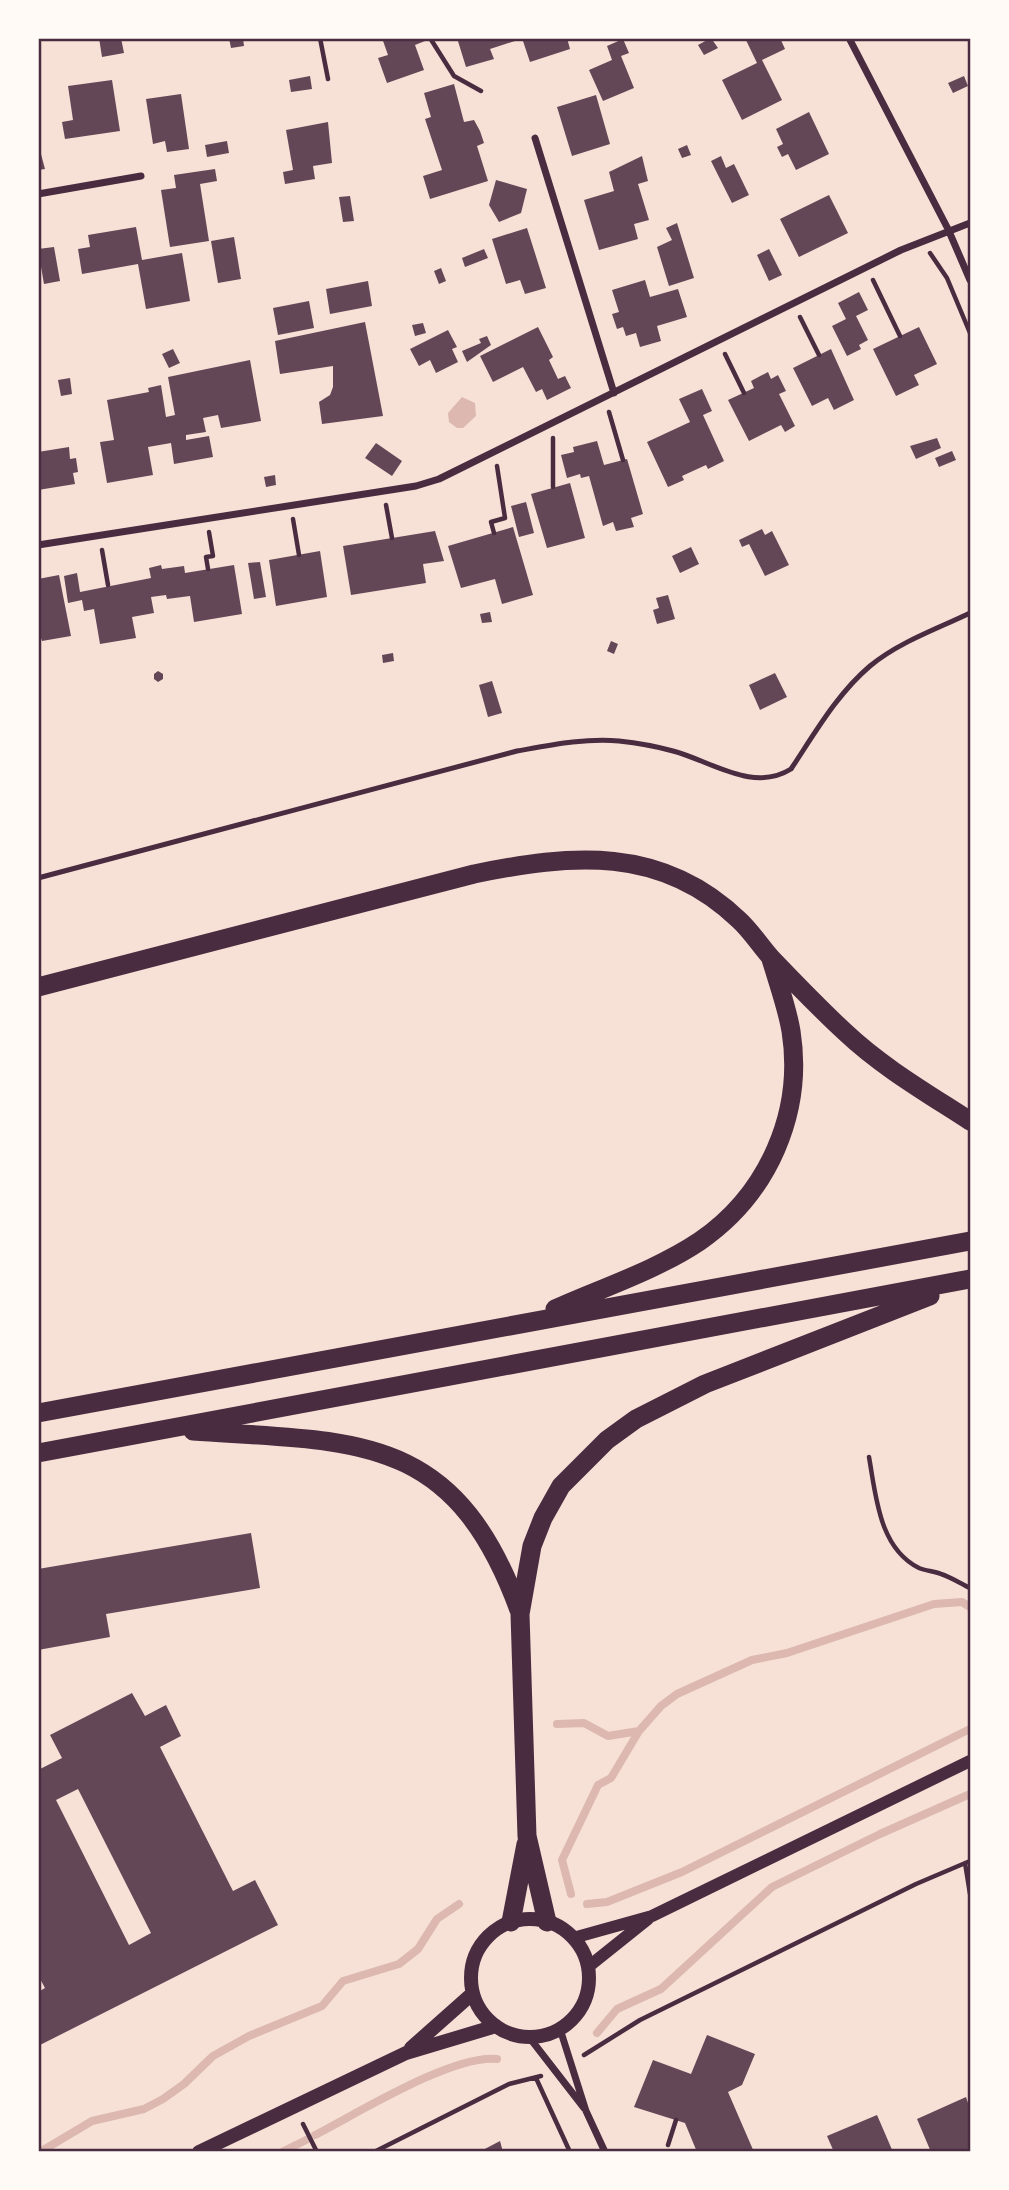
<svg xmlns="http://www.w3.org/2000/svg" width="1009" height="2190" font-family="'Times New Roman',serif">
<style>
.water{fill:#dcb8b0}
.lines{fill:none;stroke-linecap:round;stroke-linejoin:round}
.stream{stroke:#dcb8b0;stroke-width:8}
.building{fill:#644757;fill-rule:evenodd}
.path{stroke:#4a2c40;stroke-width:4.5}
.service{stroke:#4a2c40;stroke-width:5}
.minor{stroke:#4a2c40;stroke-width:7}
.tertiary{stroke:#4a2c40;stroke-width:12}
.secondary{stroke:#4a2c40;stroke-width:14}
.trunk{stroke:#4a2c40;stroke-width:19}
.neatline{fill:none;stroke:#4a2c40;stroke-width:2.5}
</style>
<rect width="100%" height="100%" fill="#f7e1d7"/>
<path class="water" d="M462,397l13,6 1,13 -13,12h-6l-8,-6 -1,-9z"/>
<g class="lines">
<path class="stream" d="M557,1724l27,-1 24,13 31,-5 22,-25 16,-12 75,-34 35,-7 147,-49 28,-2 8,5
M571,1894l-9,-34 36,-75 13,-7 28,-47
M587,1904l20,-2 75,-30 288,-143
M597,2033l20,-24 44,-20 111,-102 108,-53 90,-40
M315,2135c43,-22 138,-81 182,-76
M40,2152l52,-31 52,-12 19,-10 21,-15 29,-28 36,-20 73,-30 21,-25 56,-17 19,-15 19,-30 22,-15
M282,2152l24,-12"/>
</g>
<path class="building" d="M99,38h22l3,15 -22,4z
M229,38h14l1,8 -13,2z
M382,38h42l1,3 -10,4 9,25 -37,13 -9,-25 10,-3z
M457,38h63l1,1 -31,10 4,10 -28,8z
M522,38h45l3,11 -40,13z
M711,38l7,10 -14,7 -6,-10z
M745,38h35l5,11 -23,11 20,40 -40,20 -20,-40 35,-17z
M623,39l6,14 -8,3 13,32 -31,13 -14,-31 23,-10 -5,-14z
M310,76l2,13 -21,3 -2,-12z
M964,76l4,10 -15,7 -5,-10z
M112,80l8,51 -55,8 -3,-17 11,-2 -5,-34z
M454,84l10,38 10,-2 6,11 4,12 -7,3 11,35 -58,18 -7,-23 19,-6 -17,-51 6,-2 -7,-24z
M181,94l8,55 -22,3 -2,-11 -12,3 -7,-45z
M596,95l14,49 -38,12 -15,-49z
M809,112l20,42 -33,16 -8,-16 -6,3 -5,-10 6,-3 -7,-15z
M328,122l4,41 -19,3 2,13 -30,5 -2,-12 10,-2 -7,-40z
M227,141l2,12 -22,4 -2,-12z
M38,143l7,26 -7,1z
M687,145l4,10 -9,3 -4,-9z
M642,156l6,25 -10,3 11,36 -15,4 4,15 -39,11 -15,-50 30,-9 -5,-19z
M721,156l5,12 8,-4 15,31 -17,8 -21,-42z
M215,169l2,12 -17,3 9,57 -39,6 -9,-57 15,-2 -2,-13z
M496,180l31,9 -6,24 -22,9 -10,-17z
M829,195l19,38 -49,24 -19,-38z
M350,196l4,25 -11,1 -4,-25z
M677,223l17,55 -25,8 -12,-39 15,-7 -6,-12z
M136,227l6,33 40,-7 8,48 -44,8 -8,-45 -56,10 -4,-25 12,-2 -2,-12z
M527,228l19,60 -21,6 -5,-14 -14,4 -14,-45z
M234,237l7,42 -23,4 -7,-42z
M54,247l6,34 -16,3 -6,-35z
M484,249l4,9 -23,9 -3,-9z
M769,249l13,26 -13,6 -12,-26z
M441,268l5,13 -7,3 -5,-13z
M645,280l5,17 28,-8 9,28 -30,9 4,15 -21,6 -4,-14 -10,3 -3,-9 -6,2 -5,-15 7,-2 -7,-22z
M368,281l4,25 -42,8 -4,-25z
M859,292l9,18 -12,6 12,24 -9,5 2,4 -14,7 -15,-30 14,-7 -8,-16z
M309,301l5,27 -36,7 -5,-27z
M365,322l18,94 -61,8 -3,-22 11,-7 3,-8v-21l-53,8 -5,-33z
M423,323l3,10 -11,3 -3,-11z
M538,327l15,30 -4,3 9,19 7,-3 6,12 -24,12 -5,-11 -6,3 -13,-25 -30,15 -13,-26z
M919,327l18,37 -23,11 5,10 -23,11 -23,-47z
M448,330l9,17 -5,2 6,13 -22,11 -6,-13 -11,6 -9,-17z
M487,336l4,9 -24,17 -5,-11 19,-8 -2,-4z
M173,349l7,14 -11,5 -7,-14z
M831,349l23,51 -20,10 -6,-12 -16,8 -19,-38z
M250,360l11,61 -40,7 -3,-13 -15,3 3,14 -20,3v5l23,-4 4,21 -39,7 -3,-21 -23,4 5,28 -46,8 -7,-41 14,-2 -7,-40 42,-8 -1,-4 13,-3 5,32 9,-2 -7,-38z
M768,372l3,7 7,-4 8,16 -7,3 16,32 -10,6 -4,-7 -32,16 -21,-41 26,-12 -3,-7z
M70,378l2,16 -11,2 -3,-16z
M702,389l10,22 -9,4 21,46 -16,8 -2,-4 -24,11 2,4 -16,7 -21,-45 43,-20 -11,-23z
M937,438l4,10 -25,11 -6,-13z
M597,441l7,24 23,-6 16,55 -12,4 3,9 -18,4 -3,-9 -10,4 -14,-50 -8,2 -1,-4 -13,4 -6,-23 13,-3 -1,-5z
M376,443l26,18 -10,15 -27,-18z
M69,447l1,12 6,-1 2,14 -5,1 2,11 -37,6v-38z
M952,451l4,9 -17,7 -4,-9z
M275,475l1,10 -10,2 -2,-10z
M570,483l15,55 -38,10 -16,-54z
M526,502l8,31 -15,4 -8,-31z
M513,527l20,68 -31,9 -7,-25 -34,9 -13,-42z
M762,529l3,6 7,-4 17,34 -24,11 -16,-32 -7,3 -3,-7z
M435,531l9,30 -21,3 3,19 -75,12 -8,-49z
M691,547l8,17 -19,9 -8,-17z
M320,551l7,46 -51,9 -7,-46z
M260,562l6,35 -12,2 -6,-36z
M161,565l1,4 22,-3 1,7 49,-8 8,49 -48,8 -4,-26 -23,3 -1,-4 -15,2 3,16 -22,4 4,21 -36,6 -6,-35 -10,2 -2,-11 -14,3 -4,-27 13,-3 3,19 71,-14 -2,-10z
M59,575l12,61 -29,5 -4,-12v-50z
M668,595l7,24 -18,5 -4,-14 6,-2 -3,-10z
M490,612l2,10 -10,1 -2,-9z
M611,641l7,3 -4,10 -7,-3z
M393,653l1,8 -11,2 -1,-8z
M158,671l5,3v5l-5,3 -4,-3v-5z
M775,673l12,24 -27,13 -11,-25z
M492,681l10,32 -14,4 -9,-32z
M251,1533l9,55 -154,26 4,23 -72,13v-81z
M132,1693l13,23 21,-11 15,31 -21,11 73,144 22,-11 23,45 -240,121v-54l7,-4 -7,-13v-205l24,-12 -12,-23zM78,1789l73,144 -22,12 -73,-145z
M707,2035l48,19 -13,31 -14,7 26,60h-57l-12,-29 -51,-16 19,-47 38,14z
M966,2097l4,12v43h-39l-14,-33z
M877,2115l16,37h-59l-7,-16z
M500,2141l3,11h-24z"/>
<g class="lines">
<path class="path" d="M320,38l8,41
M430,38l24,38 27,15
M930,253l17,25 23,55
M873,280l27,56
M800,317l19,38
M725,354l19,39
M609,412l14,48
M553,487v-49
M386,505l6,33
M293,519l6,36
M494,533l-3,-11 14,-4 -8,-52
M102,550l6,35
M208,569l-2,-12 7,-1 -4,-24
M869,1457c7,39 10,91 50,111 7,3 15,3 22,6 10,3 20,10 29,14
M965,1863l5,31
M584,2055l56,-35 276,-136 54,-23
M536,2078l34,74
M303,2124l14,28
M668,2145l8,-25
M374,2152l135,-68 32,-8"/>
<path class="service" d="M38,878l479,-127c34,-6 68,-13 102,-10 19,2 36,5 54,10 38,10 80,42 118,18 24,-36 46,-75 79,-103 29,-24 67,-37 100,-53"/>
<path class="minor" d="M849,38l99,191 22,51
M535,138l79,255
M38,194l103,-18
M38,545l378,-59 23,-7 462,-229 69,-27
M560,2029l26,82 19,41
M529,2037l55,71"/>
<path class="tertiary" d="M573,1938l79,-22 318,-155
M588,1967l60,-48"/>
<path class="secondary" d="M471 1978a59 59 0 1 1 118 0a59 59 0 1 1-118 0Z
M411,2048l62,-55
M199,2152l207,-99 90,-27"/>
<path class="trunk" d="M38,987l436,-113c97,-20 187,-29 265,46 13,12 22,27 34,40 23,24 47,49 72,72 37,35 82,61 125,89
M555,1309c47,-21 102,-39 145,-68 68,-47 104,-128 91,-210 -4,-24 -13,-48 -20,-72
M38,1413l932,-172
M193,1431c164,11 261,1 326,179
M38,1453l932,-174
M511,1922l15,-78
M547,1922l-20,-86 -7,-222 12,-68 11,-28 18,-32 46,-46 29,-21 69,-35 225,-88"/>
</g>
<rect width="1009" height="2190" fill="none" stroke="#fffaf5" stroke-width="80"/>
<rect x="40" y="40" width="929" height="2110" class="neatline"/>
</svg>
